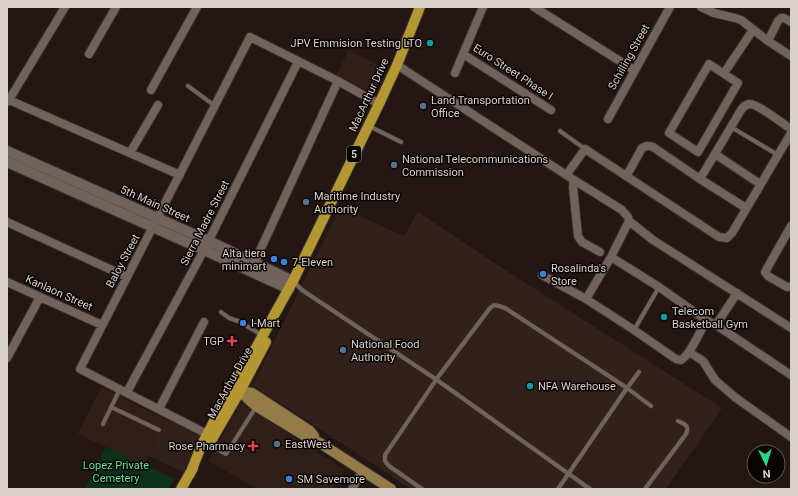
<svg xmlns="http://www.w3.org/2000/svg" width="798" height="496" font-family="Roboto,sans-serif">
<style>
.built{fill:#301e18}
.industrial{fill:#32201d}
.green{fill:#0b311b}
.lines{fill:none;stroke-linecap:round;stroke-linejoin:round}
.service-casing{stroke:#39312f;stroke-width:5.5}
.minor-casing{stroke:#39312f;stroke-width:10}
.tertiary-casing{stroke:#39312f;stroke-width:12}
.secondary-casing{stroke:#39312f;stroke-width:12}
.primary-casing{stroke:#39312f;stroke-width:12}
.service{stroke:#71625c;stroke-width:4}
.minor{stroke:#71625c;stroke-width:8}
.tertiary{stroke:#71625c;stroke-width:10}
.secondary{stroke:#937c48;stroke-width:10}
.primary{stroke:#b49633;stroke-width:10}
.culture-dot{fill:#0f9aa8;stroke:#090504;stroke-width:1.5}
.service-dot{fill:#5c6f8a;stroke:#090504;stroke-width:1.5}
.shop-dot{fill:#3f7fe0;stroke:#090504;stroke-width:1.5}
.health-dot{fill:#e0444e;stroke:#090504;stroke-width:1.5}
.labels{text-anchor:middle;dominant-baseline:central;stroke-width:3;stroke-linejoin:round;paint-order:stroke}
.shield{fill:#090504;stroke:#9b9391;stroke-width:1}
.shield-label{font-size:10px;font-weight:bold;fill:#d9d0cd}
.poi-label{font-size:11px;fill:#d9d0cd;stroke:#090504;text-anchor:start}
.street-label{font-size:11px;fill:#d9d0cd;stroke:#090504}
.park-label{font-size:11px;fill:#64e495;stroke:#090504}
</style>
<rect width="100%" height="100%" fill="#241713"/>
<path class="built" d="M349,50l35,18 -12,25 -36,-18z
M101,387l99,50 -17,35 -34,-16 -4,9 -67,-31z
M241,403l104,67 -12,19h-75l-50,-28z"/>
<path class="industrial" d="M340,207l64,29 14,-24 84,56 220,140 -56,81h-255l-158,-104z
M167,420l33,17 -17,35 -34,-16z"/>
<path class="green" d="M106,447l69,32 -6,10h-84z"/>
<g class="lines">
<defs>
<path id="service" d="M188,86l27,20
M369,126l32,16
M731,127l47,28
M560,131l25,18
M294,282l8,8 135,90 153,109
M221,312l8,6 9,3 24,14
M634,330l25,-43
M111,407l48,23
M103,424l17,-35
M209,445l17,9 30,-47
M422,489l-33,-23 -4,-5v-6l53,-78 52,-69 4,-3 5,1 6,2 122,80 24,18
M558,489l69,-101 12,-16
M645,489l41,-55c4,-9 -2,-10 -8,-13"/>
<path id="minor" d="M483,7l-20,47 88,56
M534,7l100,63
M701,7l13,6 21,5 6,2 27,21 23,15
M768,41l10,-20 3,-3h3l7,4
M89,54l27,-47
M709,64l29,19 -40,69 -29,-19z
M397,65l177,115 -1,7 5,49 4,6 18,10
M455,73l8,-19
M724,73l29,-43
M151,90l46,-83
M7,99l2,1 56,-93
M7,102l2,-2 171,75
M608,119l62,-112
M130,153l28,-48
M715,154l45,30
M567,174l18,-25 134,88 8,1 5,-5 59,-100
M627,175l15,-27c4,-2 6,-3 11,-1l47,32 46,29
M700,179l41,-69c2,-3 4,-5 8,-6 8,-1 34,20 42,25
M574,180l48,30 6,7 1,4 24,19 138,88
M7,222l120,55
M791,226l-26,46 3,4 19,11h2l2,-1
M611,257l48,30 47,33 10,5 75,50
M252,268l86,-187
M542,275l44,24 25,-42 18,-36
M7,282l95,43
M586,299l48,31 42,29 5,1c9,-5 20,-30 25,-40
M716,325l21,-32
M689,352l14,9 12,19 21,18 55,39
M7,358l33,-61
M127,392l77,-142 94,-188
M159,409l45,-87
M207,434l-127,-65 170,-332 88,44 41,23
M352,489l11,-18"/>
<path id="tertiary" d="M7,151l202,90 84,40
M7,162l197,88 85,39"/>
<path id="secondary" d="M233,388l7,3 8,8 8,7 49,30 15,7 71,46
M240,391l12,2 58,38 4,5"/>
<path id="primary" d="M211,441l29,-50 26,-49
M190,474l12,-30 30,-57 25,-41 36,-65 86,-177 18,-39 23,-58
M181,489l12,-21"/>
</defs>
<use href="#service" class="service-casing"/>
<use href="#minor" class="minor-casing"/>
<use href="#tertiary" class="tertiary-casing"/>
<use href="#secondary" class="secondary-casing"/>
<use href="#primary" class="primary-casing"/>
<use href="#service" class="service"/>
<use href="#minor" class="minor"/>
<use href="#tertiary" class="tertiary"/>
<use href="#secondary" class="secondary"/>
<use href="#primary" class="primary"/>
</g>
<g class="culture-dot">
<circle cx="430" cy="43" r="4"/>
<circle cx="664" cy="317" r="4"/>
<circle cx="530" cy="386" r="4"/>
</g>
<g class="service-dot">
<circle cx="423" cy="106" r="4"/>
<circle cx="394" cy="165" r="4"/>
<circle cx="306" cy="202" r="4"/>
<circle cx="343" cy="350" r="4"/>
<circle cx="277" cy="444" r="4"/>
</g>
<g class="shop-dot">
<circle cx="274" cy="259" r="4"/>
<circle cx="284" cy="262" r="4"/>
<circle cx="543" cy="274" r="4"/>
<circle cx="243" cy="323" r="4"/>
<circle cx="289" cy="479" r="4"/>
</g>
<g class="health-dot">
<path d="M230 335h4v4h4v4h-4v4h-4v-4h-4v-4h4z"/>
<path d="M251 440h4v4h4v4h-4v4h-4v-4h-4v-4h4z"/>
</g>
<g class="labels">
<rect class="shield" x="347" y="146" width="14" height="16" rx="3"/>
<g class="shield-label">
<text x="354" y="154">5</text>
</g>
<g class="poi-label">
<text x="422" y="43" text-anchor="end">JPV Emmision Testing LTO</text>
<text x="431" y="100">Land Transportation<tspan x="431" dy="13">Office</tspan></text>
<text x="402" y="159">National Telecommunications<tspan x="402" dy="13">Commission</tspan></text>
<text x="314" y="196">Maritime Industry<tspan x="314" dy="13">Authority</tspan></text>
<text x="266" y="253" text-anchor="end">Alta tiera<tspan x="266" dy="13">minimart</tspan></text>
<text x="292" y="262">7-Eleven</text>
<text x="551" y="268">Rosalinda's<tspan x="551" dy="13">Store</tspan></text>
<text x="672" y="311">Telecom<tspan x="672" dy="13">Basketball Gym</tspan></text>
<text x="251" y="323">I-Mart</text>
<text x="224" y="341" text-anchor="end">TGP</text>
<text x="351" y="344">National Food<tspan x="351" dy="13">Authority</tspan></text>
<text x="538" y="386">NFA Warehouse</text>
<text x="285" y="444">EastWest</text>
<text x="245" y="446" text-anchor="end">Rose Pharmacy</text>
<text x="297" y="479">SM Savemore</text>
</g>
<g class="street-label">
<text transform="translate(629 57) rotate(-61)">Schilling Street</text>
<text transform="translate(513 72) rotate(33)">Euro Street Phase I</text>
<text transform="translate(369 95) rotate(-65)">MacArthur Drive</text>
<text transform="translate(155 204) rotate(24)">5th Main Street</text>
<text transform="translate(205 223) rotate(-63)">Sierra Madre Street</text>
<text transform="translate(123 261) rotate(-62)">Baloy Street</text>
<text transform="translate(59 293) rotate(24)">Kanlaon Street</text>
<text transform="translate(230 383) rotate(-61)">MacArthur Drive</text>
</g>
<g class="park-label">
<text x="116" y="465">Lopez Private<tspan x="116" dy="13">Cemetery</tspan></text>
</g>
</g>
<rect width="798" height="496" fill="none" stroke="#d9d0cd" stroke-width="16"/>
<g transform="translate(766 464) rotate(176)"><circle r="19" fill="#090504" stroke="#5c5654"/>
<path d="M0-3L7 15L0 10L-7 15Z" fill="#25d886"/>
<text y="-6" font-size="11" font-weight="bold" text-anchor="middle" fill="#d9d0cd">N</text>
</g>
</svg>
